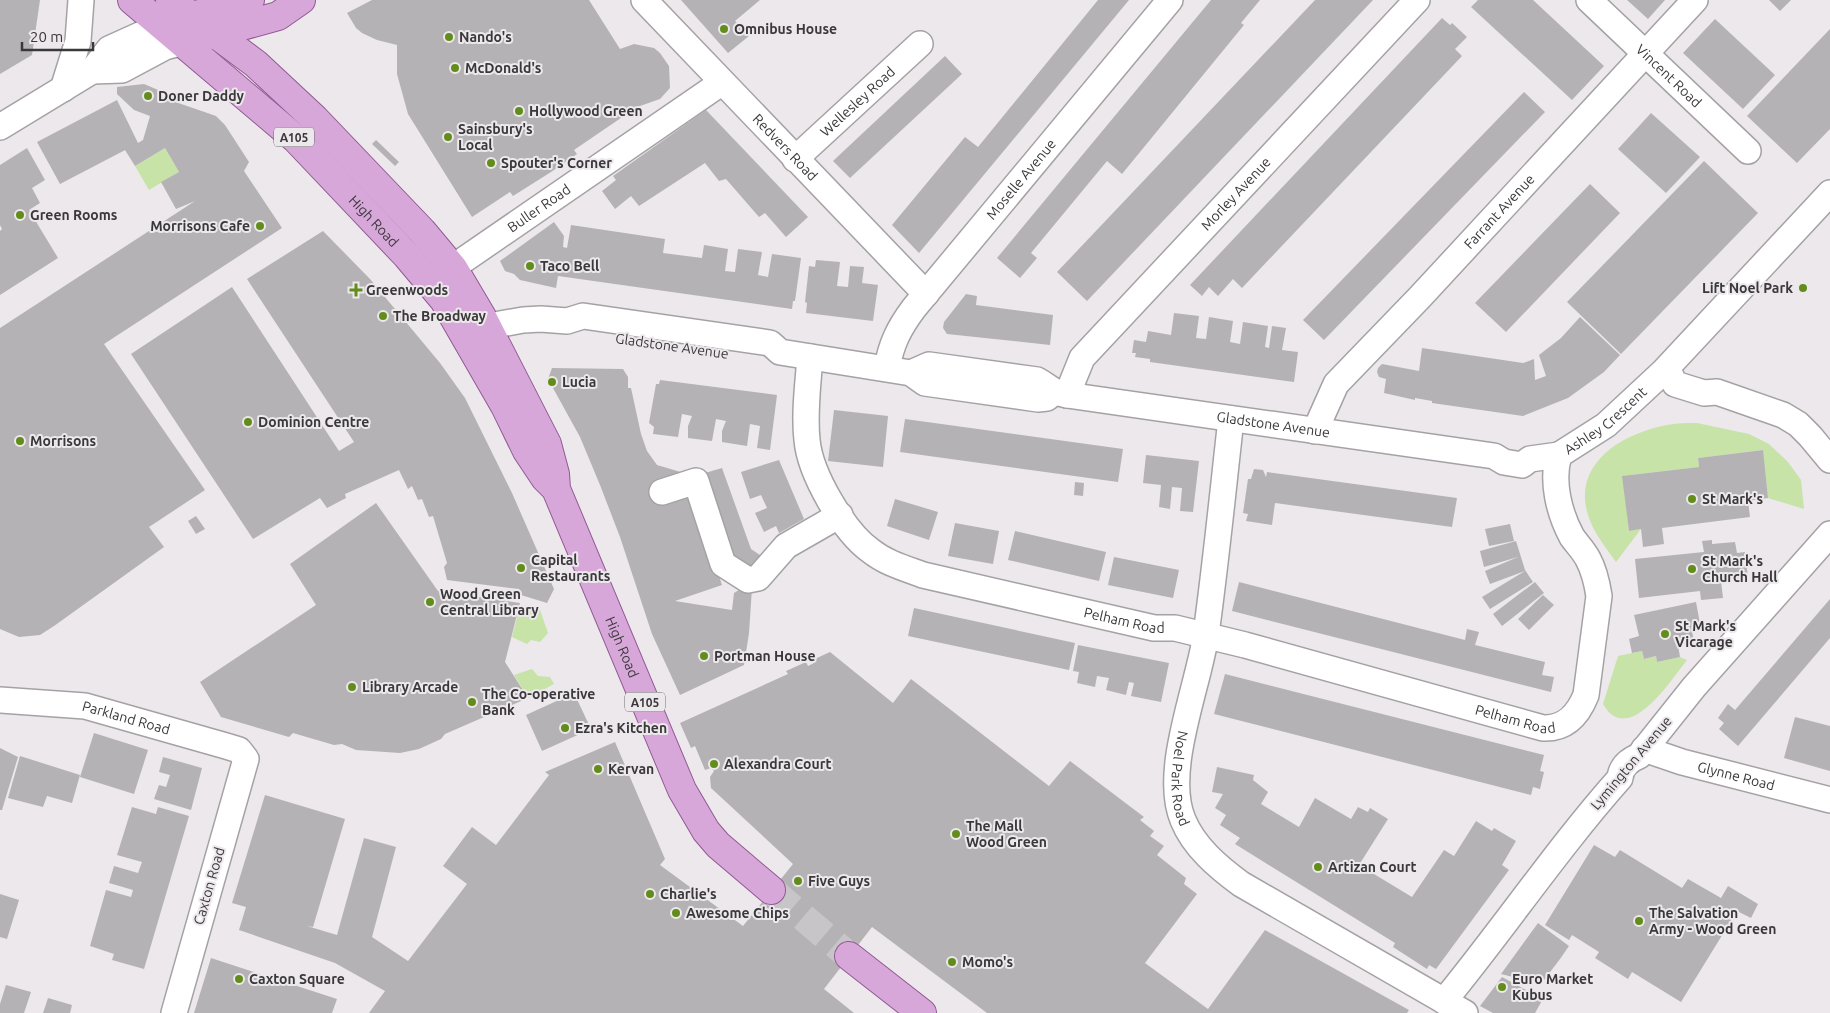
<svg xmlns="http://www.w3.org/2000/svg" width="1830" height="1013" font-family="Ubuntu,sans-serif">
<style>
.green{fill:#c7e3a8}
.building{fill:#b5b2b5}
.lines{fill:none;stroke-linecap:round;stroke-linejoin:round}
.major-tunnel{stroke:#c8c5c8;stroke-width:28;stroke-dasharray:28 14;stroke-linecap:butt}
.minor-casing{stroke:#a5a2a5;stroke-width:28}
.major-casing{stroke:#905a92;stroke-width:30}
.minor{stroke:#fff;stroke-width:25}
.major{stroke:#d8a7da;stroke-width:28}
.poi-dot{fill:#628d1c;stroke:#ece8ec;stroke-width:2}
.labels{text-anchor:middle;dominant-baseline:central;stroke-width:4;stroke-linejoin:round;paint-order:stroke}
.shield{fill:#ece8ec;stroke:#6f6d6f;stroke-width:1}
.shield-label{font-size:12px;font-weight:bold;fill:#3a383a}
.poi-label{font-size:14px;font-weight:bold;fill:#3a383a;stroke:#ece8ec;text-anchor:start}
.street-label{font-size:14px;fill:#3a383a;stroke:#ece8ec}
</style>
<rect width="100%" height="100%" fill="#ece8ec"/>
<path class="green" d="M165,148l14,24 -30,18 -14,-24z
M1697,423l52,11 20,10 19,18 13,18 3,29 -36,-11 -6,-48 -64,8 1,9 -76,9 6,55 12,-2 -25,33c-9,-13 -19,-25 -25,-39 -24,-56 28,-89 76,-98 10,-2 21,-2 30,-2z
M520,606l19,1 9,26 -8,9 -9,-2 -4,4 -15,-7z
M1642,651l2,8 12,-3 1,6 23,-5 7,3c-16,20 -59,88 -84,44l15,-48z
M532,669l6,7 12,1 4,7 -26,14 -14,-23z"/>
<path class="building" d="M0,0h40l-8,55 -32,19z
M372,0h217l31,49 14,-5 20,4 6,5 9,13 1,22 -10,11 -23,8 -63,43 3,4 -26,18 -38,24 -3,-4 -38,25 -64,-103 -11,-40v-29l-20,-5 -15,-7 -6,-5 -9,-15z
M681,0h79l-25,21 14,15 -21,17z
M1098,0h31l-210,253 -27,-28 73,-88 13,10z
M1211,0h49l-19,23 3,2 -122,149 -15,-13 -76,92 6,5 -17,20 -23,-20z
M1315,0h58l-286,301 -30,-29z
M1478,0h55l71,66 -32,34 -101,-93z
M1627,0h38l-17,19z
M1769,0h22l-11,11z
M1442,18l8,7 2,-2 15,14 -12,12 7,7 -220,232 -9,-9 -15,17 -9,-9 -7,9 -12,-11z
M1715,19l60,56 -32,34 -60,-56z
M1830,29v100l-33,34 -50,-47z
M945,56l17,18 -112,104 -17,-17z
M144,84l19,8 -2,5 55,19 9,9 24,37 -5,9 38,57 -178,116 101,146 -56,37 15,20 -110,79 -14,9 -21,2 -19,-8v-301l195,-127 -19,8 -15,-27 18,-10 -14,-24 -30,18 -10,-16 6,-3 -71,37 -23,-42 80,-42 21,43 5,-3 7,-24 -16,-6 -17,-16v-7z
M1524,92l21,20 -221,228 -21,-20z
M706,110l102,107 -22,20 -21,-24 -6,4 -33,-38 -7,2 -14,-18 -66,43 -8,-10 -16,13 -13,-18 14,-11 -3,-4z
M1651,113l49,44 -34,36 -48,-44z
M376,140l23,22 -4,4 -23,-22z
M27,148l18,32 -13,8 8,15 -11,7 29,48 -58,37v-64l2,-2 -2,-4v-60z
M1704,161l54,52 -137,141 -54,-52z
M1590,184l30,29 -114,119 -31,-29z
M554,222l10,14 -1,11 4,1 4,-23 94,14 -2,14 39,5 2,-13 24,4 -3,22 10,1 3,-23 24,3 -4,23 10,2 4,-23 29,4 -6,43h-2l-1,8 -234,-33 -2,12 -36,-8 -6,-6 -9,-3 -5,-10z
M323,231l47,48 70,84 25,35 47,95 42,96 -7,14 -26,-8 -2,-6 -72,-9 -3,-13 3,-4 -14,-47 -4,1 -7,-18 -4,1 -6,-14 -4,3 -9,-19 -54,24 1,4 -19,10 -7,-10 -67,41 -122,-185 101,-67 107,164 15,-9 -107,-163z
M816,260l24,2 -3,24 11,1 2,-21 14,1 -2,16 16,2 -5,36 -67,-8 1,-10 -2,-1 4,-36 6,1z
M966,294l11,2 -1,9 77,10 -3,30 -103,-11 -4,-6 1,-6z
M1174,313l25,3 -3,22 10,1 3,-22 24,4 -3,21 10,2 3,-22 25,4 -3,21 4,1 3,-22 14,2 -4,22 16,2 -4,30 -144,-20v-3l-15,-2 1,-4h-4l2,-13 12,2 2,-11 23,4z
M1580,317l40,38 -16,17 -36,26 -45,18 -91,-13v-2l-17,-3v2l-31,-7 2,-14 -7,-2 -2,-5 1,-4 4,-4 37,7 3,-23 101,15 11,-4 1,21 11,-4 -7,-21 22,-17z
M552,368l71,1 5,8v11h3l10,46 6,17 10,14 27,8 -33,11 6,19 34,-12 31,94 -47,16 57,9 2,-17 8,-5h10l-3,45 -5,32 -64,30 -28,-61 -32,-97 -20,-52 -20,-48 -32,-58z
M660,380l117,15 -7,55 -13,-2 3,-22 -10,-2 -3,22 -25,-4v-11l4,-10 -10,-2 -4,22 -24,-3v-12l4,-10 -10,-2 -4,23 -25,-3 1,-7 -5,-4 7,-39h3z
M834,410l54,6 -5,51 -55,-6z
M905,419l218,30 -5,33 -218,-30z
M1763,450l5,48 -20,3 2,16 -88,11 2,16 -21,3 -2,-18 -12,2 -7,-55 77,-9 -1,-9z
M1146,455l53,6 -6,51 -13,-1 2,-23 -10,-1 -2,22 -11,-2 2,-22 -18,-2z
M779,460l25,59 -25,14 -3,-7 -12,6 -9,-19 12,-5 -6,-13 -11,4 -9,-27z
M722,468l29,81 9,6 -9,16 -16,-11 -30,-87z
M1254,469l9,1 3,7 1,-5 190,26 -5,29 -177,-24 -3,22 -26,-4 2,-7 -5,-1 5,-34h3z
M1075,482l9,1 -1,13 -9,-1z
M895,499l43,13 -9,28 -42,-14z
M376,503l62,88 82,12 -15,59 23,36 -83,36 -4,5 -22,10 -19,4 -44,-3 -14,-6 -8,1 -41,-12 -4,4 -68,-20 -21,-35 116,-77 -26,-41z
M196,516l9,13 -9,5 -8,-13z
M955,523l44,8 -6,33 -45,-8z
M1510,524l4,17 -25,5 -4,-17z
M1015,531l91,21 -7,29 -91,-21z
M1712,540v4l23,-2 2,11 8,-1 3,26 -27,3 2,17 -22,2 -1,-9 -61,7 -4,-39 69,-7 -2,-11z
M1516,541l9,29 8,12 -43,27 -8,-12 43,-26 -35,13 -5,-13 33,-14 -34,10 -4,-16z
M1114,557l65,13 -6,28 -65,-13z
M1239,582l226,58 2,-11 12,3 -4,13 70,17 -3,13 12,2 -3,15 -319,-81z
M1535,582l9,11 -42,33 -9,-12z
M1543,595l11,10 -25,25 -11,-11z
M1830,599v39l-92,108 -19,-17 5,-6 -6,-5 10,-14 7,6z
M1696,602l5,27 -9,2 2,11 -16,3 2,12 -23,5 -1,-6 -12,3 -2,-8 -10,2 -3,-14 10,-3 -5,-21z
M914,608l161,35 -6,27 -161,-34z
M1078,645l91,18 -8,39 -30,-6 3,-13 -5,-1 -3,13 -20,-5 3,-12 -12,-2 -2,11 -18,-4 2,-11 -6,-1z
M830,652l63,51 18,-24 138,107 21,-25 74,56 -4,3 14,11 -4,5 14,10 -7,9 29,23 -2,6 13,10 -52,69 63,46 57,-79 144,80 -2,3h-420l-115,-86 -48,62 30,24h-485l16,-22 -50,-28 -96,-33 7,-23 -14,-4 33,-108 80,24 -32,108 -6,-1 30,9 27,-97 32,9 -24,90 36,24 59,-77 -24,-18 29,-39 24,18 53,-70 -4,-3 70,-30 50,117 -5,6 83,61 50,-62 -82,-76 -1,-11 4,-6 -3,-3 -6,2 -10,-24 -4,2 -11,-25 108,-49 -2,-3 20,-9 2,4 6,-3 3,-5z
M1225,674l319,81 -4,16 4,1 -4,17 -7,-2 -2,8 -317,-81z
M574,693l17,36 -49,22 -16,-36z
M1795,717l35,9v45l-46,-13z
M94,733l54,17 -14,44 -54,-17z
M0,748l18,9 -16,53h-2z
M20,756l60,19 -8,28 -25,-7 -4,11 -35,-9z
M163,757l39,11 -11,42 -37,-11 5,-14 7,2 4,-12 -11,-3z
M1217,767l37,8 -1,5 15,12 -7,12 38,23 16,-29 36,21 7,-12 10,5 2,-4 18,11 -29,46 53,32 32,-47 10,6 22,-35 16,10 2,-3 22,13 -14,24 7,5 -73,99 -7,-4 -2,4 -34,-22 2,-4 -160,-99 5,-6 -20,-13 6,-10 -11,-7 8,-14 -11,-2z
M132,807l24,7 2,-7 31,9 -45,153 -32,-9 2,-6 -24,-8 16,-56 25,7 2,-7 -24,-7 5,-17 24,7 4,-11 -25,-7z
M1594,845l21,12 5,-7 62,38 6,-9 33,19 7,-12 30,18 -7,14 -14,-7 -56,91 -49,-30 -4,7 -33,-21 4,-6 -27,-17 -3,5 -24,-15z
M0,894l19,6 -12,39 -7,-2z
M1538,923l31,23 -9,13 -19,25 -40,-10z
M211,958l126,41 -5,14h-138z
M1502,977l41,22 -8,14h-42l-13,-7z
M6,985l25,7 -7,21h-24v-9z
M48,998l24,7 -2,8h-27z"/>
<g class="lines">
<path class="major-tunnel" d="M771,890l78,66"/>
<defs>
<g id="minor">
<path id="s1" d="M644,0l282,294"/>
<path id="s2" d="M1589,0l159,151"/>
<path d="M92,71l30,-1 43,-23 19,-5"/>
<path d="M63,89l15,-48 3,-41"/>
<path d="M0,127l92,-56 17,-22 53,-24"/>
<path id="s3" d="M795,159l125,-115"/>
<path id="s4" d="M436,279l285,-196"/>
<path d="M467,330l56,-10 18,-1 26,2 16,-5 187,27 10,9 131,21 14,10 113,16 9,-1 6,-5"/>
<path id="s5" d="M810,357c-2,27 -6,56 -3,83 3,34 37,92 64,111 15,12 33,17 52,24l231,53h21l70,17 298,83c22,1 35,-13 43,-33l13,-99c-2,-13 -5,-26 -11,-37 -4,-8 -11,-15 -16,-22 -13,-24 -21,-56 -13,-82l47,-30 57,-53 167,-179"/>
<path id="s6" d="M887,368c4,-24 12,-40 27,-60l256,-308"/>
<path id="s7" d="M911,373l18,-8 108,15c13,7 14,12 30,15l427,61 10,6 18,3 8,-6 29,-4"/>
<path d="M1670,374l5,10 29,9 13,-1 66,23 15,9 12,12 20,24"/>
<path id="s8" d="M1067,395l15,-37 335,-358"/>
<path id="s9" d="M1231,419c-8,71 -15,143 -25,215 -7,51 -44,137 -23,186 11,27 35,47 58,64l224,129"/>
<path id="s10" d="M1315,431l21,-47 84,-87 275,-297"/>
<path d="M662,492l34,-11 27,83 25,16 10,-2 28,-32 54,-31"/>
<path id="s11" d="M0,700l85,6 141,40 13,4 7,9 -72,254"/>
<path id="s12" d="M1644,749l38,13 148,38"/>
<path d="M1444,1001c60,-73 113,-152 176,-223 1,-11 9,-18 19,-22l55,-69 136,-153"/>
</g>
<g id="major">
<path id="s13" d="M132,0l164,139 111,117 37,44 61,106 22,45 18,27 7,7"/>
<path id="s14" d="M170,0l86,64 59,55 107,112 31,37 29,49 65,127 8,30 1,15 126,301 24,41 12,14 53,45"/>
<path d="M178,20l72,-20"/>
<path d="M202,37l76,-21 23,-16"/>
<path d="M849,956l73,57"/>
</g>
</defs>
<use href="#minor" class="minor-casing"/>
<use href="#major" class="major-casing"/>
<use href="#minor" class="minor"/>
<use href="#major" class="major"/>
</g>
<g class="poi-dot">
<circle cx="724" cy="29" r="5"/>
<circle cx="449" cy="37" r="5"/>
<circle cx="455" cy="68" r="5"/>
<circle cx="148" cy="96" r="5"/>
<circle cx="519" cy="111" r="5"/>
<circle cx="448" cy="137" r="5"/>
<circle cx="491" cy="163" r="5"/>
<circle cx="20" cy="215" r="5"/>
<circle cx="260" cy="226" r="5"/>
<circle cx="530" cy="266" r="5"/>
<circle cx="1803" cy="288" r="5"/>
<path d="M353.5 282.5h5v5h5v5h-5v5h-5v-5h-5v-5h5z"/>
<circle cx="383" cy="316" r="5"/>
<circle cx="552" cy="382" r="5"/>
<circle cx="248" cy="422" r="5"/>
<circle cx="20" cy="441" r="5"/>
<circle cx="1692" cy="499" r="5"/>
<circle cx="521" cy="568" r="5"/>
<circle cx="1692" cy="569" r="5"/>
<circle cx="430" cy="602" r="5"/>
<circle cx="1665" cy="634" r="5"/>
<circle cx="704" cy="656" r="5"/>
<circle cx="352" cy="687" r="5"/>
<circle cx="472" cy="702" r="5"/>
<circle cx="565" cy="728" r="5"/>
<circle cx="714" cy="764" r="5"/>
<circle cx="598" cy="769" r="5"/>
<circle cx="956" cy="834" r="5"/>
<circle cx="1318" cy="867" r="5"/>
<circle cx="798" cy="881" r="5"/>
<circle cx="650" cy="894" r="5"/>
<circle cx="676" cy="913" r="5"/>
<circle cx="1639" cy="921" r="5"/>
<circle cx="952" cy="962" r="5"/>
<circle cx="239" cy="979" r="5"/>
<circle cx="1502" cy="987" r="5"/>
</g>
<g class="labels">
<g class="shield">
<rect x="274" y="127.5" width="40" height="19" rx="4"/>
<rect x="625" y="692.5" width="40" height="19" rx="4"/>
</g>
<g class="shield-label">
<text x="294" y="137">A105</text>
<text x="645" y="702">A105</text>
</g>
<g class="poi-label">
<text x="734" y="29">Omnibus House</text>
<text x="459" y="37">Nando's</text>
<text x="465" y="68">McDonald's</text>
<text x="158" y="96">Doner Daddy</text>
<text x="529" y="111">Hollywood Green</text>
<text x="458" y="129">Sainsbury's<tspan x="458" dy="16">Local</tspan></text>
<text x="501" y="163">Spouter's Corner</text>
<text x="30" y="215">Green Rooms</text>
<text x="250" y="226" text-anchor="end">Morrisons Cafe</text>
<text x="540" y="266">Taco Bell</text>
<text x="1793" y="288" text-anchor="end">Lift Noel Park</text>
<text x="366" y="290">Greenwoods</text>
<text x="393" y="316">The Broadway</text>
<text x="562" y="382">Lucia</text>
<text x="258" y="422">Dominion Centre</text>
<text x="30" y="441">Morrisons</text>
<text x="1702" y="499">St Mark's</text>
<text x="531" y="560">Capital<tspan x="531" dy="16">Restaurants</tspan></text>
<text x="1702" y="561">St Mark's<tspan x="1702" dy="16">Church Hall</tspan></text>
<text x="440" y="594">Wood Green<tspan x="440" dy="16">Central Library</tspan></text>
<text x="1675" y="626">St Mark's<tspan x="1675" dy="16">Vicarage</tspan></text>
<text x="714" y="656">Portman House</text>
<text x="362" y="687">Library Arcade</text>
<text x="482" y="694">The Co-operative<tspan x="482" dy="16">Bank</tspan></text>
<text x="575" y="728">Ezra's Kitchen</text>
<text x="724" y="764">Alexandra Court</text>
<text x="608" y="769">Kervan</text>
<text x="966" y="826">The Mall<tspan x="966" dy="16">Wood Green</tspan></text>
<text x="1328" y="867">Artizan Court</text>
<text x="808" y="881">Five Guys</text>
<text x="660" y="894">Charlie's</text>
<text x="686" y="913">Awesome Chips</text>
<text x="1649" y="913">The Salvation<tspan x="1649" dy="16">Army - Wood Green</tspan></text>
<text x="962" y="962">Momo's</text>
<text x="249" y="979">Caxton Square</text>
<text x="1512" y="979">Euro Market<tspan x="1512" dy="16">Kubus</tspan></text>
</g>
<g class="street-label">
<text stroke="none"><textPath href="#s2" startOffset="110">Vincent Road</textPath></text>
<text stroke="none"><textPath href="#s3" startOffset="85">Wellesley Road</textPath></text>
<text stroke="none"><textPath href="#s1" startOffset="204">Redvers Road</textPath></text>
<text stroke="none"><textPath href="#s6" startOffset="234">Moselle Avenue</textPath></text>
<text stroke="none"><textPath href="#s8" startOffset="265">Morley Avenue</textPath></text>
<text stroke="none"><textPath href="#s4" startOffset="125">Buller Road</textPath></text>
<text stroke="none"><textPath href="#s10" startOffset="289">Farrant Avenue</textPath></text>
<text stroke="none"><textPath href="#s13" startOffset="328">High Road</textPath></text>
<text transform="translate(672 346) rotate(8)">Gladstone Avenue</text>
<text stroke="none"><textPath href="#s5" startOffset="1278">Ashley Crescent</textPath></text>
<text stroke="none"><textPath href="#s7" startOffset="371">Gladstone Avenue</textPath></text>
<text stroke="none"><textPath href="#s5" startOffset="478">Pelham Road</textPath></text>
<text stroke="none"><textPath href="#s14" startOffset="808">High Road</textPath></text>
<text stroke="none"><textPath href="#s5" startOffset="882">Pelham Road</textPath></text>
<text stroke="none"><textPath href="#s11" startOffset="128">Parkland Road</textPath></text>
<text transform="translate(1631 763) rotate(-50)">Lymington Avenue</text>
<text stroke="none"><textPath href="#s12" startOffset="96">Glynne Road</textPath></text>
<text stroke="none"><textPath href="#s9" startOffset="364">Noel Park Road</textPath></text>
<text transform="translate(209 886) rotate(-74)">Caxton Road</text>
</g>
</g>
<path d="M22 42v8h71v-8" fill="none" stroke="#3a383a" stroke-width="2.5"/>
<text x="30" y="42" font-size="15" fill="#3a383a" stroke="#ece8ec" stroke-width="4" paint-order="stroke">20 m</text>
</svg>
